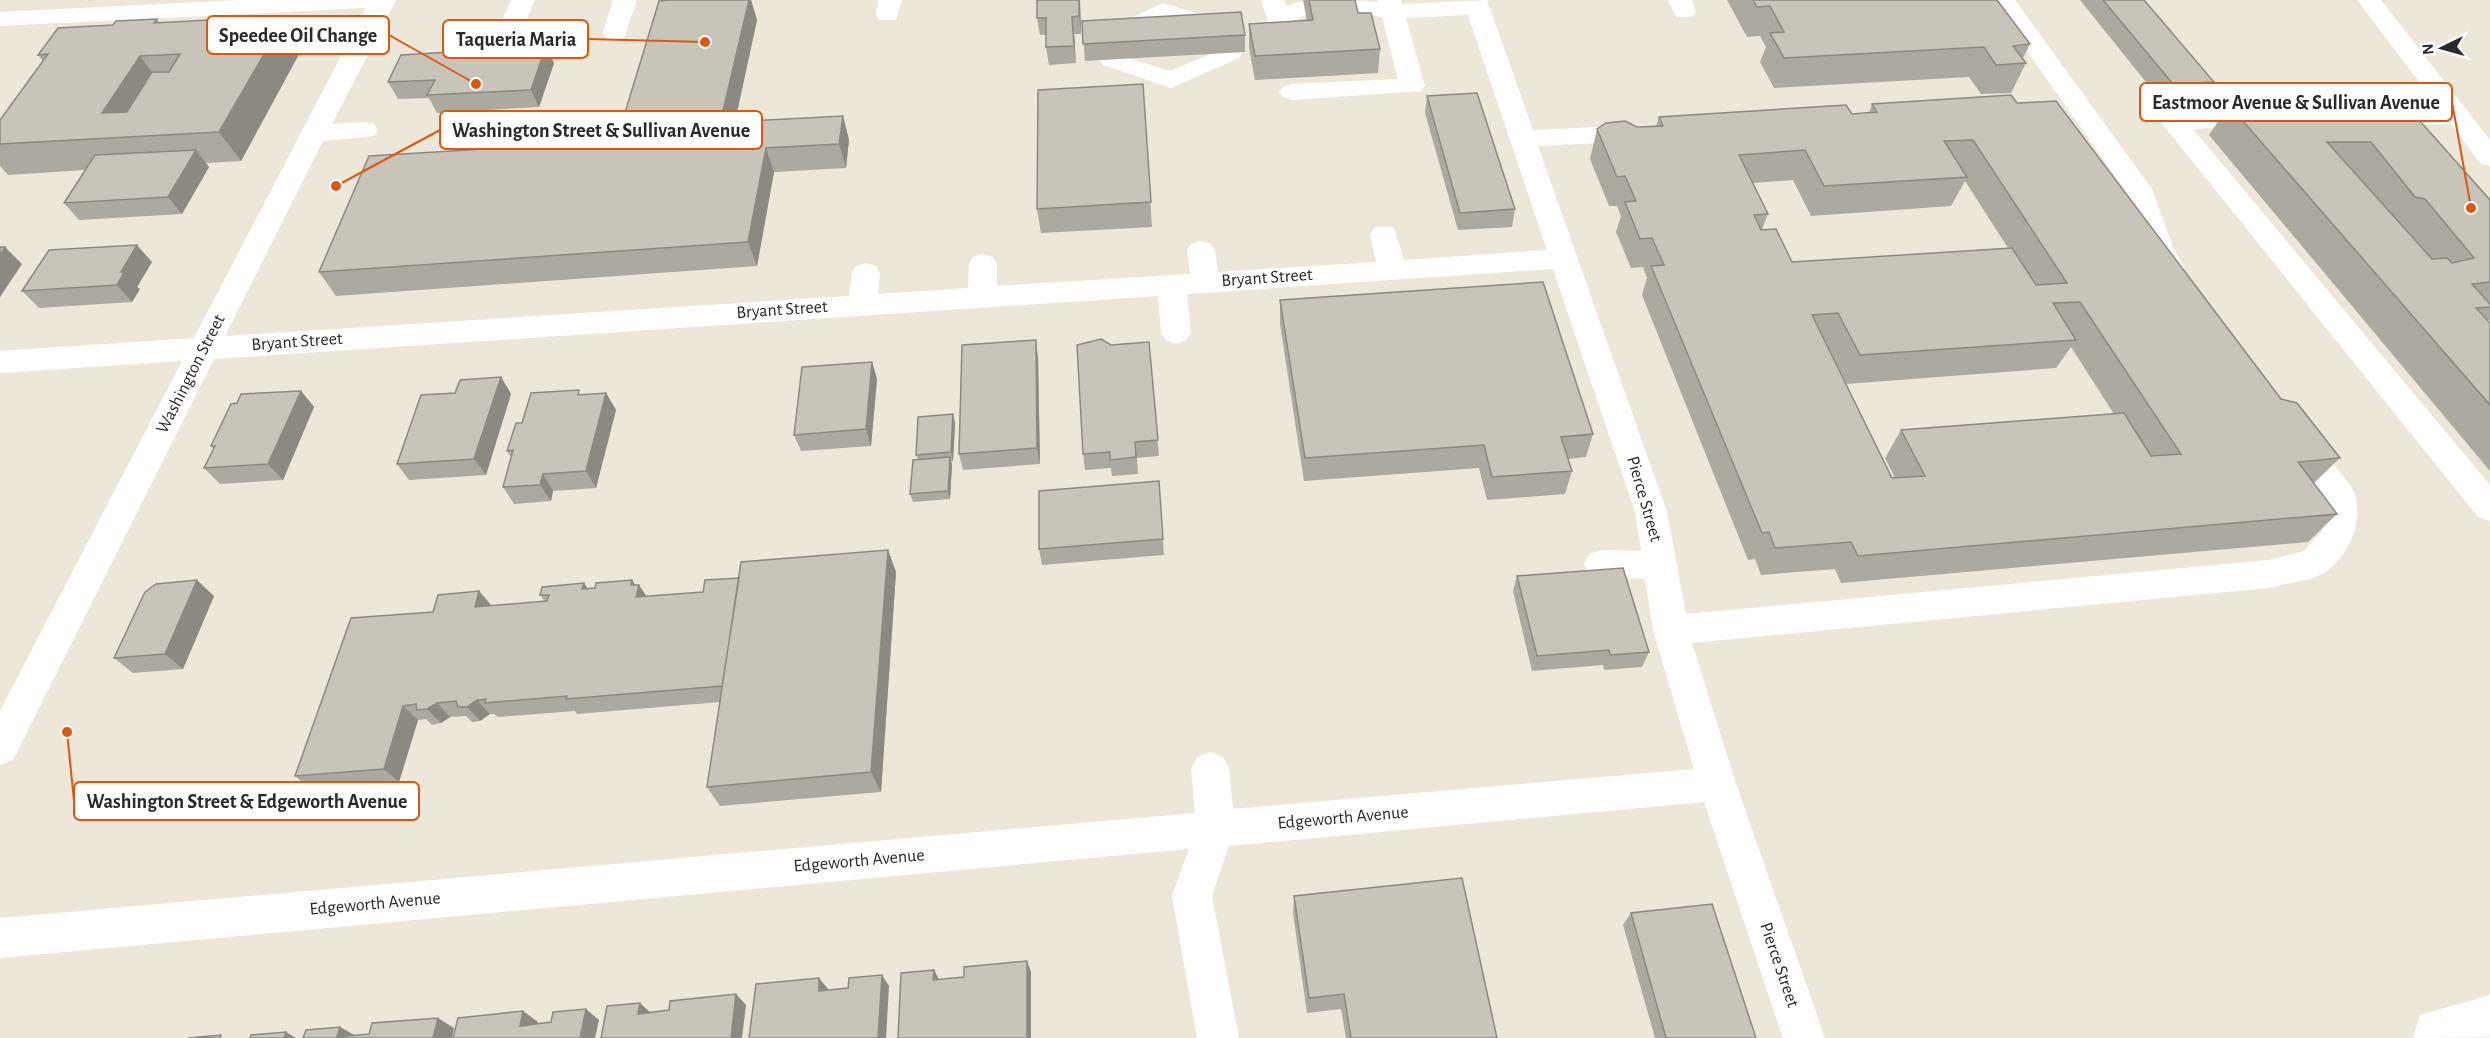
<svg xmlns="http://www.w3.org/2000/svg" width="2490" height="1038" font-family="'Alegreya Sans',sans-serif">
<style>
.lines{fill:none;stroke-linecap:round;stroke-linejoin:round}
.minor{fill:#fff;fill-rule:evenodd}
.wall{fill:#aca9a0;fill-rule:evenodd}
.shaded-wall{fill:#8c8982}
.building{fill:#c8c4ba;stroke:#8c8982;stroke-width:1.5;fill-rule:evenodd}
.labels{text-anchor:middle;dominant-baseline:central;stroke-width:5;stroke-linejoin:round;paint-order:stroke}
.street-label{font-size:18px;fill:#2a2a2a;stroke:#fff}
.leader{fill:none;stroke:#de570e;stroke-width:2}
.callout-dot{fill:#de570e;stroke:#fff;stroke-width:2}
.callout{fill:#fff;stroke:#de570e;stroke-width:2}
.callout-label{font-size:20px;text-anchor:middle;font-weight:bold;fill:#2a2a2a}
</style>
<rect width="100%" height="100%" fill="#ede7da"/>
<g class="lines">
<path class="minor" d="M241,0h155l-64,124 33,-2 9,2 4,6 -4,6 -51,5 -98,195 624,-40 3,-23 4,-7 10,-3 10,3 4,7 -2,21 90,-6 1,-24 4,-7 10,-3 10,3 4,7v22l193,-12 -3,-23 4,-7 10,-3 10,3 4,7 3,21 158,-10 -6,-27 4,-7 10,-2 10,2 10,32 143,-10 -79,-235 -62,3 19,68 -4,5 -129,9 -9,-3 -4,-5 4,-5 9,-3 106,-5 -16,-62 -43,-8 -4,-5 3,-4 40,2 -1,-2h24l1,4 85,-4 46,130 108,-5 9,2 4,6 -4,6 -9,2 -103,5 129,366 19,102 583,-54 35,-9 18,-20 2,-32 -44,-61 5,-9 11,-3 11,3 45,59c14,27 -1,65 -25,83 -11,9 -43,13 -58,17l-577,55 44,141 89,254h-42l-79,-236 -475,44 -17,50 27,142h-42l-25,-142 17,-47 -1189,109v-40l1195,-105 -4,-44 6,-12 13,-5 13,5 6,12 4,40 461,-40 -41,-139 -8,-51 -44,-1 -12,-4 -5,-10 5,-10 12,-4 40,1 -6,-39 -82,-243 -366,25 4,39 -5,7 -10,4 -10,-4 -5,-7 -3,-37 -944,63 -201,401 -13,5v-54l182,-350 -182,12v-22l194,-13 172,-330 -366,18v-14z
M511,0h24l-17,39 -3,5 -9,2 -9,-2 -3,-5z
M613,0h24l-13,38 -9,2 -9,-2 -3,-5z
M878,0h24l-6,20h-16l-4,-5z
M1261,0h24l1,6 19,-6 8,2 4,5 -4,5 -28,12h-16z
M1668,0h24l4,12 -4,5h-16z
M1991,0h24l137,189 21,58 12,22 -4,7 -10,3 -10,-3 -16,-29 -16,-51z
M2357,0h24l109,140v26l-9,-2 -30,-40 -81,1 -9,-2 -4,-6 4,-6 9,-2 69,-1z
M1163,3l69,21 3,5 -3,5 -9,2 -58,-18c-18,10 -43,29 -64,24l-3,-5 3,-5z
M1230,46l9,2 3,5 -3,5 -68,30 -68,-23 -3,-5 3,-5 9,-2 58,18z
M2265,111l9,2 4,6 -4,6 -81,4 297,356v36l-12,-4 -318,-396 4,-6 9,-2z
M2490,995v42l-77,1 7,-23z"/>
</g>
<path class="wall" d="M670,0h81l6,20 -22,102 108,-6 6,24 -3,28 -72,4 -17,94 -421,30 -17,-24 316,-132 -11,-24z
M1080,0l1,34h-7l2,29 -27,2 -3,-18v-12h-6l-3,-17z
M1303,0h52l3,13 22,36 -2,24 -123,7 -6,-32v-24l58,-3z
M1727,0h270l33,44 -7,14 3,5 -15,30 -30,1 -12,-17 -195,11 -14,-26 6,-15 -6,-11 -13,1z
M2080,0h64l70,82 -11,17 -41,3z
M157,19l2,3 145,23 -63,116 -35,2 3,4 -27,47 -103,6 -15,-17 21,-33 -77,5 -8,-9v-46l43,-59 -5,-6 75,-30z
M1082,21l163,14v17l-160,9z
M554,63l-15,44 -102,6 -8,-15 -31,1 -10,-17z
M1143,84l9,143 -111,6 -4,-24z
M1427,96l88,113 -3,18 -54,3 -33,-117z
M2017,103l264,296 59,59 -26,25 23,31 -29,28 -467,41 -6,-14 -74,6 -6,-16 -7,1 -106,-265 5,-17 -4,-11 -12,1 -15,-36 5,-16 -4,-10h-8l-19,-47 7,-30 59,-3 3,-9 193,-3 17,-1 3,-9zM1793,180l18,36 140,-10 14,-25 43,67 -216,14 -30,-32 6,-16 -15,-31zM2071,347l43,67 -213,16 -16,28 10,20h-3l-46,-94 210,-16z
M2335,104l155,96v120h-3l3,3v148l-281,-336 20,-30 77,11 21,-1z
M152,262l-15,25 3,2 -8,13 -93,6 -17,-17z
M1280,300l313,134 -7,23 -18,2 4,12 -7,23 -78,6 -8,-32 -175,13 -24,-157z
M1149,342l10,114 -22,2 1,16 -26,2 -1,-8 -26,2 -2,-16 28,-109z
M1038,357l2,107 -77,6 -4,-16z
M872,362l5,17 -6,67 -70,5 -7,-16z
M501,377l10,17 -25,81 -77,5 -12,-16z
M301,391l13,16 -31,73 -63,4 -16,-16 10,-19 -3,-3 26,-43z
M606,393l10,17 -20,78 -43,3 -2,10 -37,3 -11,-17 8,-30 -4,-6 15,-28 60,-28z
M955,423l-2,38h-2l1,4 -2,34 -37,3 -3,-8 8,-35 -2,-4z
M1159,481l5,74 -122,10 -3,-16z
M888,550l8,22 -15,220 -161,14 -13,-19 13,-85 -143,12 -2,-3 -77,6 -4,-3h-4l-10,7 -8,1 -6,-6 -16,1 -9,6 -9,2 -6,-6 -8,1 -19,62 -87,8 -17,-14 184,-185 12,15 54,-4 -5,-7 55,-7 37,-8 3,5 11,12 57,-5 36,-14z
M1517,576l132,76 -7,15 -38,3 -1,-5 -71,6 -19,-80z
M214,596l-31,73 -50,4 -19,-15z
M1294,896l203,142h-151l-5,-29 -34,4 -14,-100z
M1631,913l125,125h-101l-32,-113z"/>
<path class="shaded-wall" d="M749,0h2l6,20 -25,115 -9,-24z
M1079,0h1l1,34 -2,-18z
M286,16l18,29 -63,116 -22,-29z
M1072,17l2,17 2,29 -2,-17z
M546,46l8,17 -15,44 -8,-17z
M140,56l22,30 -32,51 -28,-24z
M843,116l6,24 -3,28 -7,-24z
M766,148l8,24 -17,94 -9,-24z
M196,150l13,17 -27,47 -14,-17z
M137,245l15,17 -15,25 3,2 -8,13 -15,-17 4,-13z
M5,247l17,17 -22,33v-42z
M1036,340l2,17 2,107 -3,-16z
M872,362l5,17 -6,67 -5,-17z
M501,377l10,17 -25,81 -12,-16z
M301,391l13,16 -31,73 -15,-16z
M606,393l10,17 -20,78 -10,-17z
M953,414l2,9 -2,38 -2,-9z
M950,457l2,8 -2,34 -2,-8z
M543,474l10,17 -2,10 -11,-16z
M888,550l8,22 -15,220 -10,-20z
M197,580l17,16 -31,73 -18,-15z
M632,580l6,9 1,-4 10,15 -13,-3 -5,-12z
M584,583l10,16 -12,-10z
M479,591l13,15 -17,1z
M477,700l13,14 -10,7 -13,-14z
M437,703l13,14 -9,6 -14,-14z
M403,706l15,14 -19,62 -15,-13z
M1027,961l4,11v66h-4z
M934,970l6,11 -7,-1z
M882,975l7,11 -3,52h-8z
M819,978l9,11 -1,13 -8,-11z
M736,994l10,11 -4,33h-11z
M640,1003l12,11h-14z
M586,1009l13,11 -4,18h-15z
M523,1011l15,11 -4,14 -14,-10z
M438,1018l16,10 -2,10h-19z
M340,1027l18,10h-21z
M286,1032l10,6h-12z"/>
<path class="building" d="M670,0h79l-26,111 -99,5 35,-115z
M1037,0h42v16l-7,1 2,29 -28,1v-29h-9z
M1309,0h46l3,13h13l9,36 -125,7 -6,-32 64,-4z
M1753,0h244l33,44 -17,2 13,17 -30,2 -12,-18 -200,11 -14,-25 14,-1 -14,-26 -13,1z
M2103,0h41l70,82 -41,2z
M1241,12l4,23 -162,9 -1,-23z
M286,16l-67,116 -219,12v-24l48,-66 -10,1 20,-27 55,-3 3,-4 41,-2 -3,4zM180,54l-11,18h-17l-25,40 -25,1 38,-57z
M546,46l-15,44 -104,5 8,-15 -47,2 13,-27z
M1143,84l8,118 -114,7 1,-119z
M1477,93l38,116 -55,4 -33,-117z
M2011,95l6,8 39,-2 225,298 16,4 43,55 -42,4 39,52 -479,42 -7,-14 -76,6 -6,-16 -7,1 -111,-267 13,-1 -12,-27 -12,1 -15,-37 11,-1 -11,-25 -8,1 -20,-48 9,-6 19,-2 12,6 26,-1 -4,-9 187,-12 6,9 25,-2 -5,-8zM1973,140l94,143 -31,2 -24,-37 -220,14 -16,-33 -15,1 -7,-15 14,-1 -29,-59 66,-5 19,36 143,-9 -23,-36zM2080,302l101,152 -30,2 -27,-43 -223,17 24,46 -33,2 -80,-163 26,-2 22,42 216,-15 -23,-37z
M2293,101l13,15 39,-2 -10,-10 69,-1 86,97v82l-18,2 18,20v3l-14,1 14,15v82l-261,-300zM2327,142h44l44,55 10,2 49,59 -22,5 -5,-5 -15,1z
M843,116l-4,28 -73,4 -18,94 -429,30 50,-116 280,-17 4,-13z
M196,150l-28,47 -104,6 31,-48z
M137,245l-16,27h3l-7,13 -95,6 27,-41z
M0,247h5l-5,8z
M1543,282l50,152 -32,3 11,34 -80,6 -8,-32 -179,13 -25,-158z
M1101,339l10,6 38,-3 9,98 -23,2 1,15 -26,3v-8l-27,2 -6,-109z
M1036,340l1,108 -78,6 3,-109z
M872,362l-6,67 -72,6 8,-68z
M501,377l-27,82 -77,5 24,-69 34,-2 5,-13z
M579,390l-1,5 28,-2 -20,78 -43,3 -3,11 -37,2 10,-37 -6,1 9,-28h6l9,-30z
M301,391l-33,73 -64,4 11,-22h-4l20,-42 6,-1 4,-9z
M953,414l-2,38 -35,3 2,-38z
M950,457l-2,34 -38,3 3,-34z
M1159,481l4,58 -124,10v-58z
M888,550l-17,222 -164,15 34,-225z
M1623,568l26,84 -39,3 -1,-5 -72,6 -20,-80z
M739,578l-17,108 -156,13 1,-3 -82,7 1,-4 -9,1 -10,7h-9l-2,-6 -19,2 -10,6 -10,1 -1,-6 -13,2 -19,63 -89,7 56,-158 82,-6 5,-17 41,-4 -4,16 72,-6 2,-6h-9l2,-8 42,-4 -2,6 13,-1 1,-5 36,-3 -1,5h8l-3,12 67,-5 2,-12z
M197,580l-32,74 -51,4 31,-66 11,-8z
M1462,878l35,160h-146l-7,-44 -35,4 -15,-102z
M1712,904l44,134h-90l-35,-125z
M1027,961v77h-129l3,-65 33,-3 -1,10 31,-3v-10z
M882,975l-4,63h-129l7,-54 63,-6v13l29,-3 1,-10z
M736,994l-5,44h-130l6,-32 33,-3 -2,11 31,-4 1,-9z
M586,1009l-6,29h-127l5,-20 65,-7 -3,15 31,-4 2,-10z
M438,1018l-5,20h-130l3,-8 34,-3 -3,10 32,-3 3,-11z
M286,1032l-2,6h-34l1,-3z
M221,1035l-1,3h-32z"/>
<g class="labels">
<g class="street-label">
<text transform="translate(1267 278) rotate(-4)">Bryant Street</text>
<text transform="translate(782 310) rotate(-4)">Bryant Street</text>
<text transform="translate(297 342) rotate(-4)">Bryant Street</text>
<text transform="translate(191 374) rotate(-63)">Washington Street</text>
<text transform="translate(1644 499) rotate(74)">Pierce Street</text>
<text transform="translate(1343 818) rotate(-5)">Edgeworth Avenue</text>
<text transform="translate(859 861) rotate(-5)">Edgeworth Avenue</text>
<text transform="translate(375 904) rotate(-5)">Edgeworth Avenue</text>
<text transform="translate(1779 965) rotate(71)">Pierce Street</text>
</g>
</g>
<path class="leader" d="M476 84L389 35M705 42L588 39M2471 208L2452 102M336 186L440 130M67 732L74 801"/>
<g class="callout-dot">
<circle cx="476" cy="84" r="6"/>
<circle cx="705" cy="42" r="6"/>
<circle cx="2471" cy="208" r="6"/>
<circle cx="336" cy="186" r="6"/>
<circle cx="67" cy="732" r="6"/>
</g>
<g class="callout">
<rect x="207" y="16" width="182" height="38" rx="6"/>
<rect x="443" y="20" width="145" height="38" rx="6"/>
<rect x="2140" y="83" width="312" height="38" rx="6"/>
<rect x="440" y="111" width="322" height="38" rx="6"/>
<rect x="74" y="782" width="345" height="38" rx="6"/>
</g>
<g class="callout-label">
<text x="298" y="42">Speedee Oil Change</text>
<text x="516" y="46">Taqueria Maria</text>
<text x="2296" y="109">Eastmoor Avenue &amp; Sullivan Avenue</text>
<text x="601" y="137">Washington Street &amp; Sullivan Avenue</text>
<text x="247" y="808">Washington Street &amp; Edgeworth Avenue</text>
</g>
<g transform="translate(2442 48) rotate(265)" stroke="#ffffff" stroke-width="4.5" paint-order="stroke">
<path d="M0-4.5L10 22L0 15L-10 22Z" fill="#2a2a2a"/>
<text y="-9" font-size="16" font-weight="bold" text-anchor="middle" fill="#2a2a2a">N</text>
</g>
</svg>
